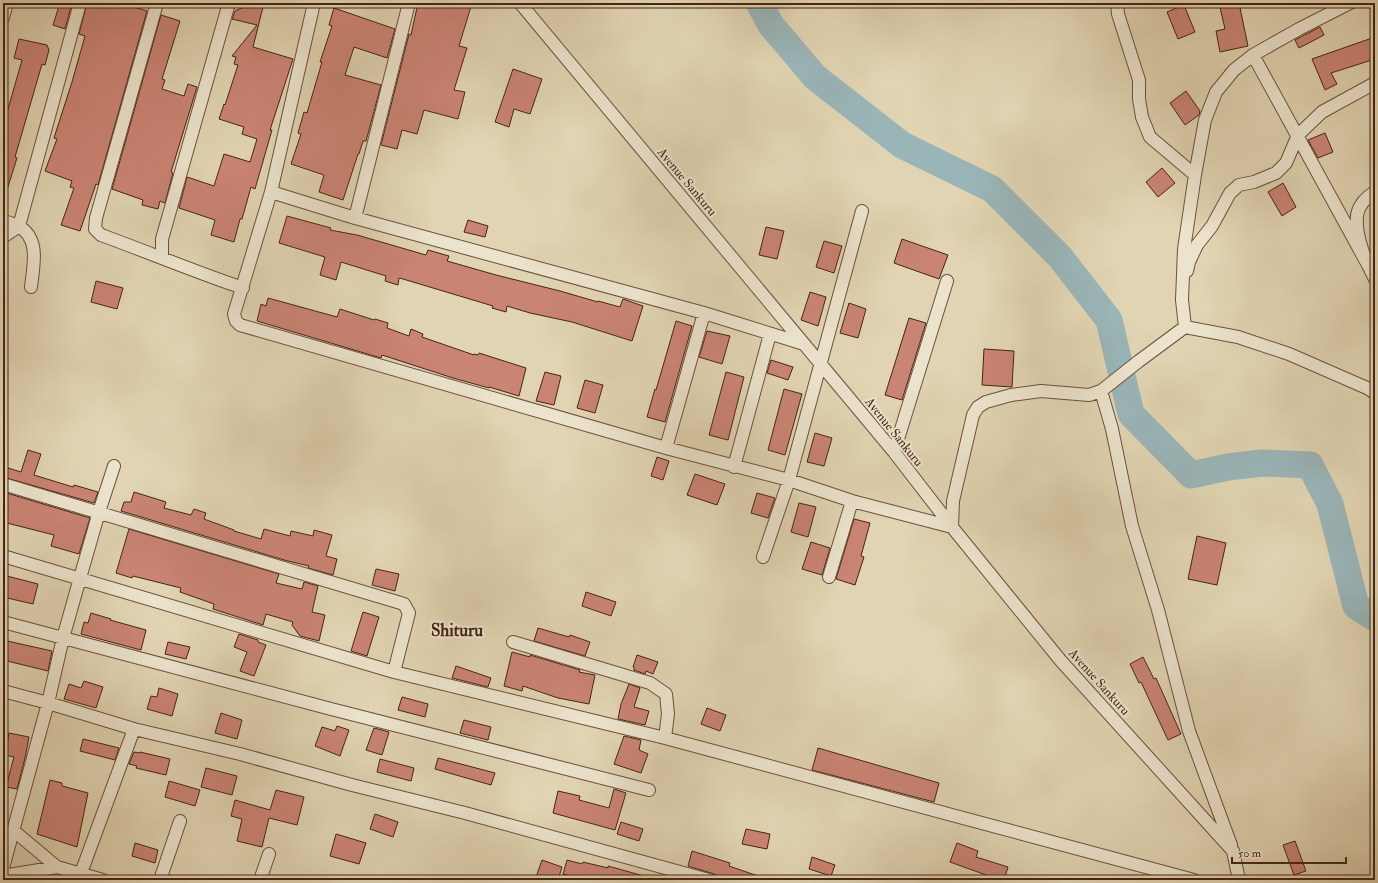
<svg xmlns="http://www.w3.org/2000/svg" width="1378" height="883" font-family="'IM FELL Double Pica',serif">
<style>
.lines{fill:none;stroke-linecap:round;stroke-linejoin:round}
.river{stroke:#9ab5b8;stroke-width:27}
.building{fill:#ca8474;stroke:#452414}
.street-casing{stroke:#6c503c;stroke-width:14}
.street{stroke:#ece3cd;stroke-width:12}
.labels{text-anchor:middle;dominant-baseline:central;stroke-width:4;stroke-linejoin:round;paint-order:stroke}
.street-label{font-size:13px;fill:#452414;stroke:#ece3cd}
.district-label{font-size:17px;font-weight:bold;fill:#452414;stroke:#ece3cd}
</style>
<rect width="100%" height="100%" fill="#e1d4b2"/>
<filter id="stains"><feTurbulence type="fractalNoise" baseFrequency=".005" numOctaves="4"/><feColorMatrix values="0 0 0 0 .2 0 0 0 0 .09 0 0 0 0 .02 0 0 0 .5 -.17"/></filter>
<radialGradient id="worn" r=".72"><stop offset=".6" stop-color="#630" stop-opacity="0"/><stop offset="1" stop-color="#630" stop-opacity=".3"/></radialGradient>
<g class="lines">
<path class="river" d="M759,3l12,22 44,52 87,68 90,44 68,68 49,63 22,94 60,61 37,-8 34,-4 48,2 20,39 26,102 19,12"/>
</g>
<path class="building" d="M60,3h12l-7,26 -12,-4z
M87,3h33l27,8 -49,174 -2,-1 -16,47 -19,-6 13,-37 -4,-1 2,-6 -27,-10 12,-32 -3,-1 18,-56 13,-46 -6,-2z
M247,3h17l-11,44 40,12 -23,71h2l-17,59 -4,-2 -9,32h-2l-6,23 -23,-7 4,-15 -36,-12 8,-31 27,9 10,-32 26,8 7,-23 -15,-5 2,-7 -25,-8 5,-15 1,1 13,-40 -4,-1 2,-7 -4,-1 25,-31 -25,-6 3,-8 11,-5z
M418,3h54l-13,43 8,2 -13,42 11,2 -7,27 -34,-9 -7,24 -15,-4 -5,19 -16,-4 28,-111 2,1z
M1219,3h20l9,43 -28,6 -4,-21 9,-2z
M1184,5l11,27 -17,7 -11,-27z
M334,8l61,21 -8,29 -33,-11 -9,28 36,10 -15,56h-3l-4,13h-1l-15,46 -24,-8 5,-17 -33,-11 10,-30 -3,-1 6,-21 3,1 15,-51h-2l12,-36 -3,-1z
M161,15l19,6 -18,58 3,1 -3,9 22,7 4,-12 9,3 -26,85 2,1 -8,30 -5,-2 -2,8 -16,-4 1,-5 -31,-11z
M1320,27l4,8 -25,13 -4,-8z
M1375,37v22l-44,14 6,11 -12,6 -13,-31z
M19,39l28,6 2,5 -4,15 -3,-1 -27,93 2,1 -11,35h-3v-78l3,1 16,-56 -8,-2z
M513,69l29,10 -12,35 -16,-5 -5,18 -14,-5z
M1186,91l14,20 -1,4 -14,10 -15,-22z
M1325,133l8,19 -15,6 -10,-18z
M1162,168l13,15 -17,14 -12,-15z
M1283,183l13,24 -14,9 -14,-24z
M287,216l44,12 -1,2 27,5 69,20 2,-5 21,6 -2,5 49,14 64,16 38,11v-1l22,6 3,-8 20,7 -11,35 -60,-19 -42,-9 -23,-7 -1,6 -14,-4 1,-2 -90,-27 -4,-1 -1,7 -13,-4 1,-5 -45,-14 -5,18 -16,-5 5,-18 -46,-14z
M468,220l20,6 -3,11 -21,-5z
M766,227l18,4 -7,28 -18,-4z
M902,239l46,16 -9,24 -45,-16z
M824,241l18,5 -8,27 -18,-6z
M96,281l27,7 -6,21 -26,-7z
M810,292l16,5 -8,29 -17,-6z
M268,298l69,19 3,-8 34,11 1,-1 13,4 -1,5 22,8 2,-7 12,5 -1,3 52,18v-1l4,1 1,-2 47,15 -7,28 -30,-9v1l-36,-10 -71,-23 -1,3 -124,-37 4,-17 5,2z
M849,303l17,6 -8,29 -18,-5z
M909,318l17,5 -24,77 -17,-5z
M676,321l16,5 -27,96 -18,-5 8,-28 1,1z
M707,331l23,5 -8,28 -23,-7z
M984,349l30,2 -2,36 -30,-2z
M771,360l22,7 -5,13 -21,-7z
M545,372l16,4 -7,29 -18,-4z
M726,372l18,5 -16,63 -19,-5z
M585,380l18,5 -8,28 -18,-5z
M784,389l18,5 -17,61 -17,-5z
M815,433l17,5 -8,28 -17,-4z
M28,450l13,4 -7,21 39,12 1,-2 24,7 -4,11 -91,-26v-5l3,1 2,-5 13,4z
M657,457l12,4 -6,19 -12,-4z
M695,474l30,10 -8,21 -30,-10z
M3,492l87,26 -11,36 -28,-8 3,-11 -51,-13z
M134,492l32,10 -2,6 27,7 3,-6 12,4 -2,6 30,11v1l27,8 3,-10 26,7 1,-5 22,5 1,-6 18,5 -6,21 11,3 -4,16 -25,-7 1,-2 -25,-6 -163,-49 3,-9h7z
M757,493l18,5 -7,20 -17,-5z
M799,503l17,4 -8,30 -17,-5z
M854,519l16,4 -9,33 3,1 -9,28 -19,-6z
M129,529l150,45 -3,9 26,6 2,-7 14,4 -6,26 13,3 -6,26 -19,-5 -8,-11 1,-3 -27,-8 -3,11 -50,-16 1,-5 -34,-12 1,-4 -48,-12 -1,2 -16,-5z
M1197,536l29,7 -9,42 -29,-6z
M811,542l19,6 -8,27 -20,-6z
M376,569l23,5 -4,17 -23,-6z
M3,575l35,9 -5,20 -30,-7z
M586,592l30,10 -5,14 -29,-10z
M363,612l16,5 -12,39 -16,-5z
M91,613l20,6 -1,1 36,10 -5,20 -60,-16 3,-12 4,1z
M538,628l31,9 1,-2 20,7 -5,14 -51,-15z
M239,634l19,6v2l8,3 -12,31 -14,-5 7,-19 -13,-5z
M3,640l49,11 -4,20 -45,-11z
M168,642l22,5 -4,12 -21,-5z
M512,652l18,5v-2l50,15 -1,2 16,3 -6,29 -31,-6 -35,-12 -1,5 -18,-5z
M637,655l21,7 -5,12 -7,-3 -1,3 -11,-4v-3h-1z
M1143,657l11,22 2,-1 25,56 -13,6 -27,-58 -2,1 -9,-19z
M456,666l35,12 -3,9 -36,-9z
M84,681l19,6 -7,21 -32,-9 5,-15 12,4z
M629,684l11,4 -6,19 15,4 -4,14 -27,-6 3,-15z
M159,688l19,6 -6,22 -25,-7 4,-13 6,1z
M402,697l26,7 -3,13 -27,-7z
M707,708l19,7 -6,16 -19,-7z
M221,713l21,7 -5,19 -22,-6z
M464,720l27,7 -3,13 -28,-7z
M337,726l12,4 -9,26 -25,-10 7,-19 13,4z
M374,728l15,4 -7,23 -16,-5z
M9,733l20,4 -4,21 -8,31 -11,-2 8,-30 -9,-2z
M624,736l17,4 -2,10 9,4 -7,19 -27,-9z
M83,739l36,9 -4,12 -35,-9z
M818,748l121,35 -5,19 -122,-32z
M134,752l6,1v-1l30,7 -4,16 -30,-7 1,-2 -8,-2z
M438,758l57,15 -4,12 -56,-16z
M380,759l34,9 -3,13 -34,-9z
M206,768l31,8 -5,19 -31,-8z
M50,780l12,3v3l26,7 -11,54 -40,-13z
M169,781l31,9 -5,16 -30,-9z
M614,789l12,4 -11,37 -62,-17 5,-22 22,5 -1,4 30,8z
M276,790l28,7 -7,28 -28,-7 -7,29 -25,-6 5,-22 -11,-3 4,-16 35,10z
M375,814l23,8 -5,15 -23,-8z
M621,822l22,7 -4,12 -22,-7z
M746,829l24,5 -3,15 -25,-5z
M336,834l30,9 -7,21 -29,-8z
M1295,841l11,30 -12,4 -11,-30z
M135,843l23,7 -3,13 -23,-7z
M957,843l21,8 -2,6 32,10 -4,13h-19l1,-5 -36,-13z
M692,851l38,12 -1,3 35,12v2h-34l-19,-7 -23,-7z
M812,857l23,8 -4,11 -22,-7z
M542,860l20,7 -4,13h-12l-10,-3z
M567,860l15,4 1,-2 25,6v-2l36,10v4h-51l-18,-4 -1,1 -11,-3z"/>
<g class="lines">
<defs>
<path id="street" d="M157,3l-61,215 -1,11 6,6c47,17 94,37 142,53
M314,3l-43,189 -37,122 2,7 4,4 426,123 123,32 63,21 100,26 1,-26 20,-86 5,-8 8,-5 25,-7 30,-4 48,4 12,-4 38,-30 46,-34 53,10 51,17 78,34 8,5
M520,3l374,449 58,75 109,134 172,190 6,29
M1117,3l1,11 21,66v19l3,18 8,20 45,38
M3,18l4,-15
M1253,55l115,210
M271,192l84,26 349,95 100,31
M1375,192c-9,5 -17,14 -18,24 -2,19 9,47 18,63
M355,218l54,-215
M3,221c5,1 11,3 15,5 23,12 15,41 13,61
M3,237l16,-11 61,-223
M162,257v-18l67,-236
M1187,271l2,-9 8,-17 15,-19 18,-33 9,-8 15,-3 22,-9 10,-10 12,-28 24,-23 53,-29
M1185,327l-3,-27 2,-51 11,-74 10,-55 11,-28 18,-22 19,-15 46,-26 51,-26
M1101,391l11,38 20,97 26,84 31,121 42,114
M666,448l38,-135
M894,452l53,-171
M734,467l36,-133
M3,484l401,120 5,9 -15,59
M3,556l391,116 271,66 529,142
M763,557l26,-77 73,-269
M829,577l23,-76
M3,622l328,87 318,81
M513,642l137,41 16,11 2,20 -3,24
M3,691l45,12 86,26 106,25 112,31 113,28 244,67
M14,831l43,36
M3,868l45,-165 15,-65 17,-60 19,-66 15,-46
M81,873l53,-144
M3,876l54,-9 46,13
M160,880l20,-59
M260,880l9,-26"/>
</defs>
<use href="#street" class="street-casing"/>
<use href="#street" class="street"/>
</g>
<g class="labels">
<g class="street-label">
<text transform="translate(687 182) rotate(50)">Avenue Sankuru</text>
<text transform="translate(894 432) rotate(51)">Avenue Sankuru</text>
<text transform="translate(1099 682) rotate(48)">Avenue Sankuru</text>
</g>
<g class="district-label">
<text x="457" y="630">Shituru</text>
</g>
</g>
<rect width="1378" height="883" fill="none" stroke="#e1d4b2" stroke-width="16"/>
<rect x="4" y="4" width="1370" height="875" fill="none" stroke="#452414" stroke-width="2"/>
<rect x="8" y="8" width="1362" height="867" fill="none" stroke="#452414"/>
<path d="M1232 857v6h114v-6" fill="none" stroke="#452414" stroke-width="2"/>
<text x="1238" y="857" font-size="12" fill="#452414" stroke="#ece3cd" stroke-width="3" paint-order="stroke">50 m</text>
<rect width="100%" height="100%" filter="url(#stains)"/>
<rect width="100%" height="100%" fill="url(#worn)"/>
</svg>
